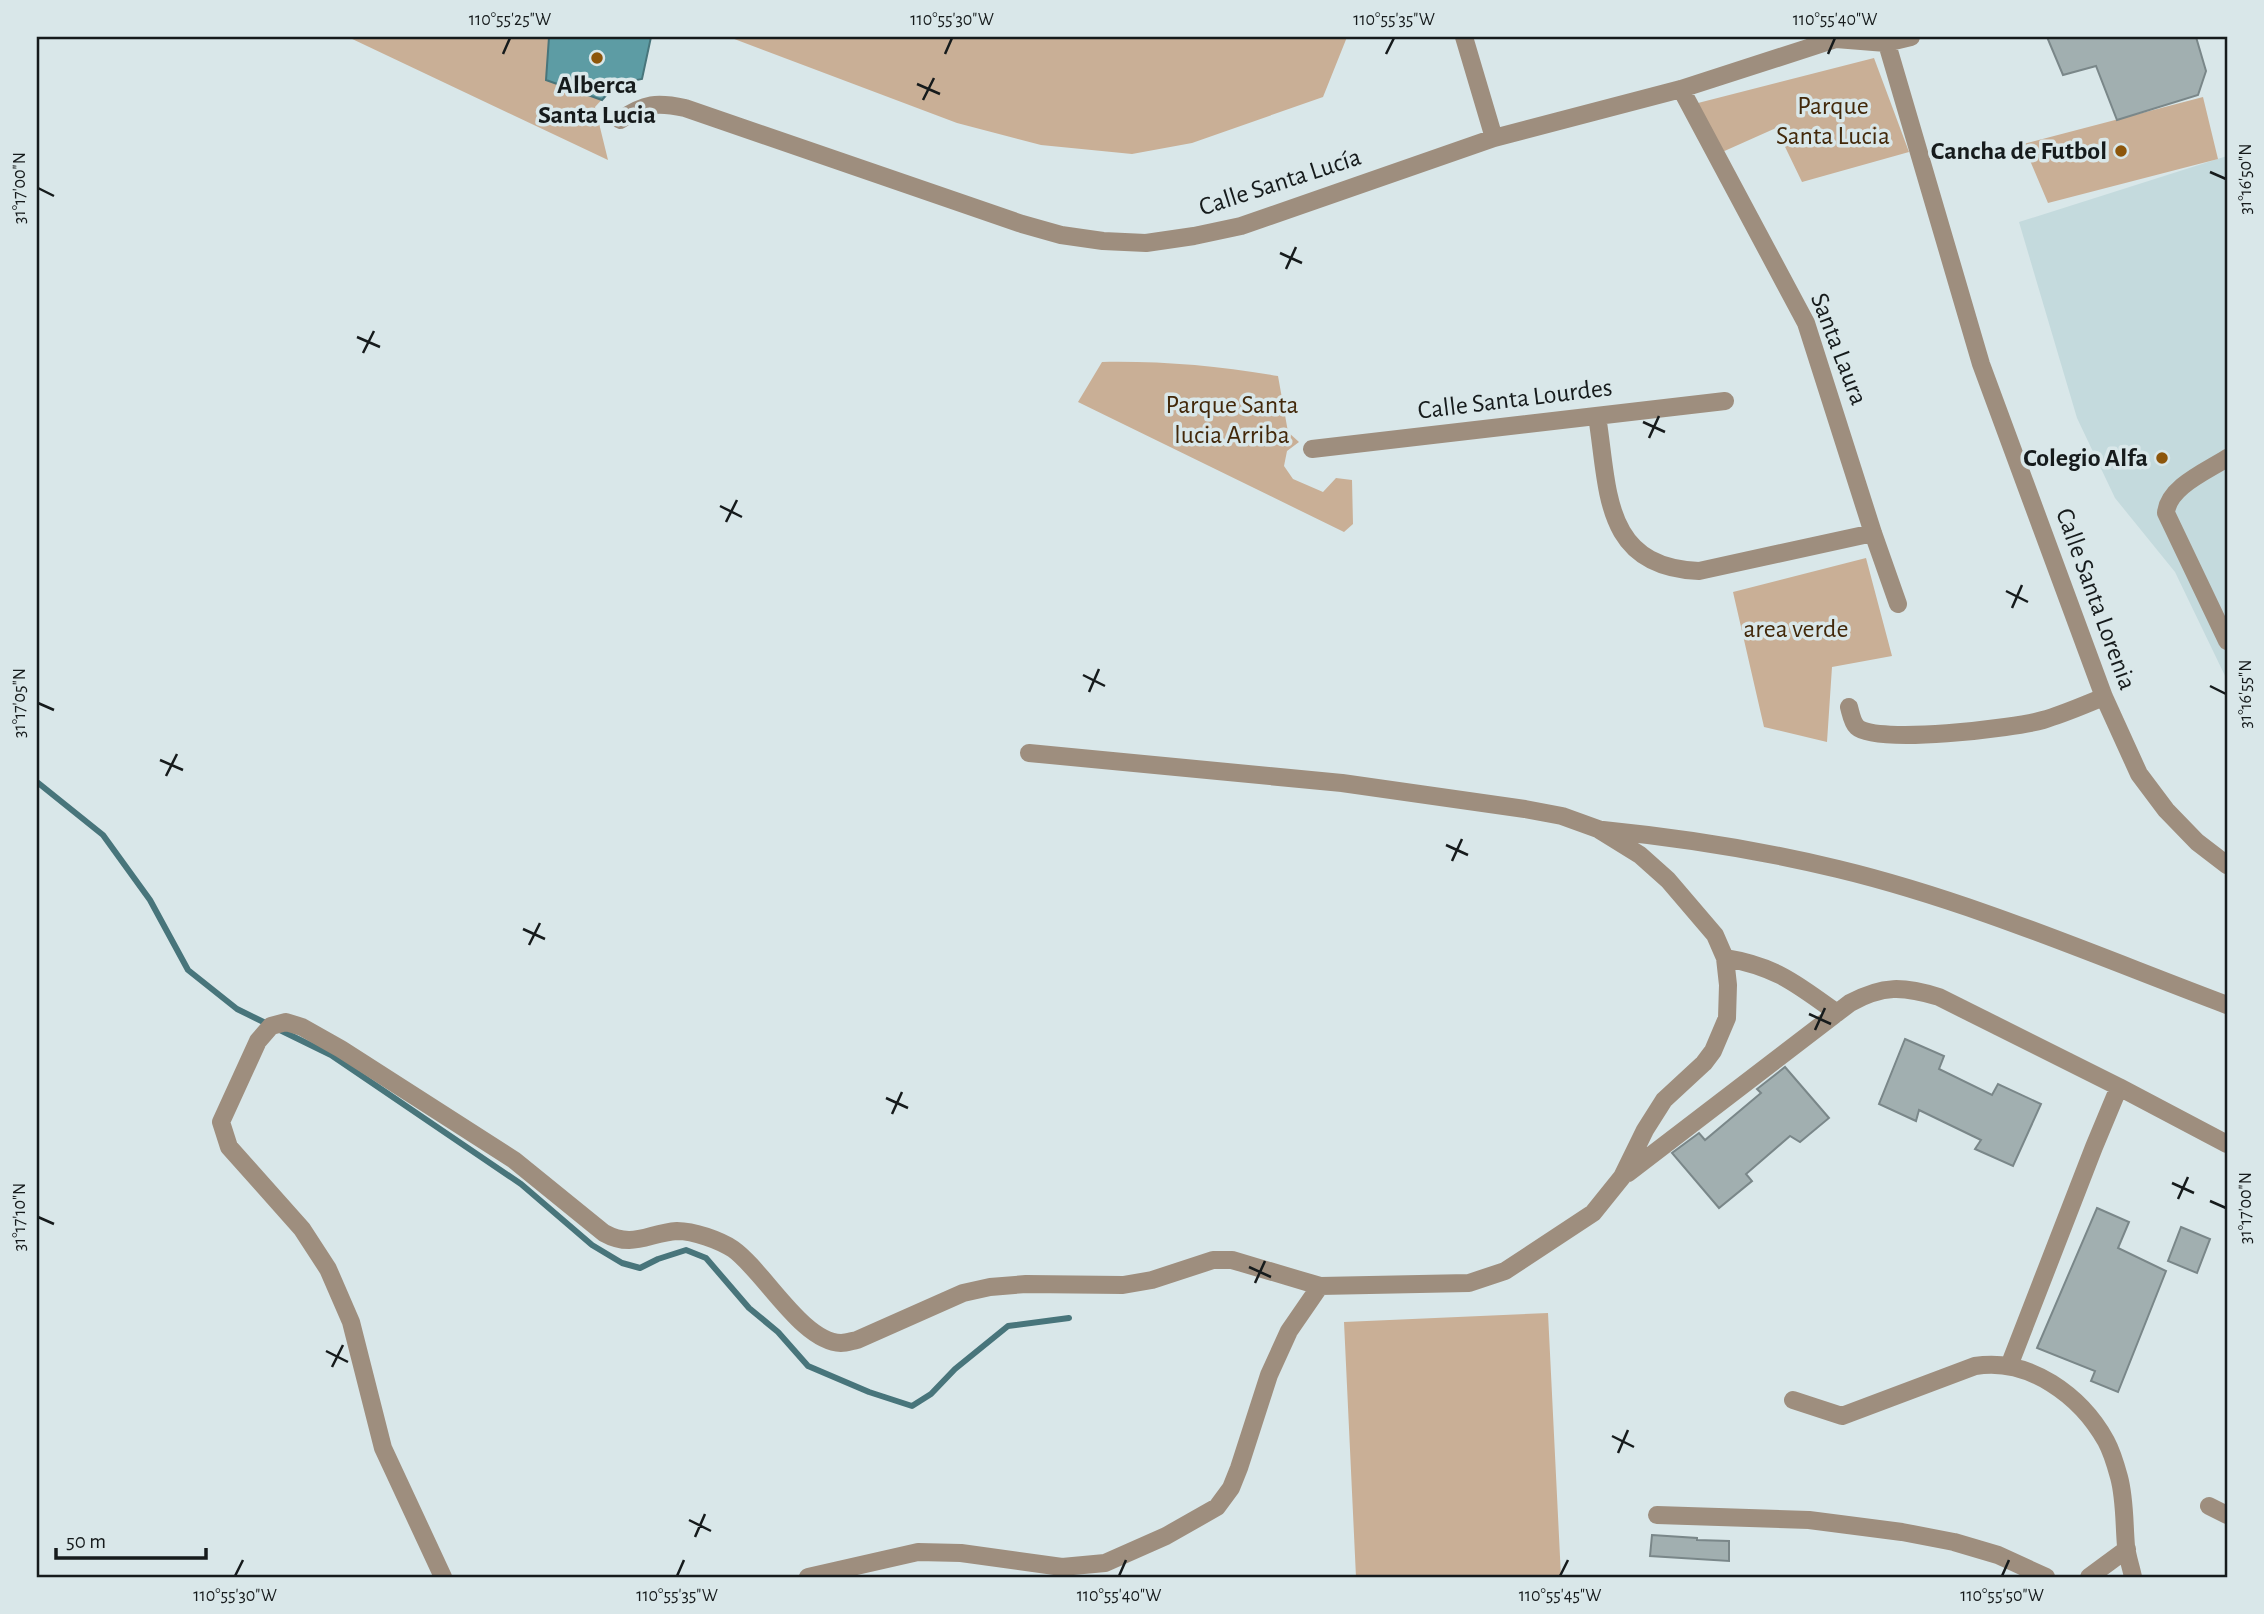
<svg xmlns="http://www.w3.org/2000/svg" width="2264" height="1614" font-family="'Alegreya Sans',sans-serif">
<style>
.built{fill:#c4dadd}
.green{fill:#c9af96}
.water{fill:#5d9ca4;stroke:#48757b;stroke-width:2}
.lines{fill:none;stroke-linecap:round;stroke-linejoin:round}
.stream{stroke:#48757b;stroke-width:6}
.building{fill:#a1afb0;stroke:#7a8789;stroke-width:2}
.minor{stroke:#9e8e7e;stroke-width:18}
.ticks{fill:none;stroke:#161b1c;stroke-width:2.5}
.poi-dot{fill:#8d560b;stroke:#d9e7e9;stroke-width:2.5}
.labels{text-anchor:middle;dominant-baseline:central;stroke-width:7;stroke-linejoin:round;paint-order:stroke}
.poi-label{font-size:26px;font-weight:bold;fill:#161b1c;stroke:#d9e7e9;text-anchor:end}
.park-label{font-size:26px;fill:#42280a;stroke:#d9e7e9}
.street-label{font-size:26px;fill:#161b1c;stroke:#d9e7e9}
.neatline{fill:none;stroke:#161b1c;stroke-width:2.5}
.ticks-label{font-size:18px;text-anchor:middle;fill:#161b1c}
</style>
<rect width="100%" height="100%" fill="#d9e7e9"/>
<path class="built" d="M2227,156v524l-52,-108 -60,-74 -38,-80 -58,-196z"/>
<path class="green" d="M348,37h303l-9,42 -26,5 -21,23 13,53z
M729,37h618l-24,60 -131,46 -60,11 -91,-9 -84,-22z
M1874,58l35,94 -107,30 -26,-54 -56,25 -22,-50z
M2203,97l15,62 -170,44 -25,-59z
M1102,362c61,-1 116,4 176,14l10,56 11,10 -12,9 -3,15 9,13 30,13 13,-14 16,2 1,44 -9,8 -266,-130z
M1866,558l26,98 -60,11 -5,75 -63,-15 -31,-135z
M1548,1313l13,264h-205l-12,-255z"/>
<path class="water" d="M549,37h102l-9,42 -26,5 -14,16 -56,-20z"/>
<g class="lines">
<path class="stream" d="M37,782l66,53 47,65 38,70 49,39 94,46 190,129 71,61 30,18 18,5 18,-9 28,-9 20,8 43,50 29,24 30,34 61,26 43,14 19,-12 24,-25 53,-43 61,-8"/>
</g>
<path class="building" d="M2047,37h149l10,34 -8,24 -81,25 -21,-54 -33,9z
M1905,1039l39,17 -5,13 53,26 6,-11 43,20 -28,62 -38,-17 6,-9 -62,-30 -3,11 -37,-17z
M1785,1067l44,51 -29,24 -10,-6 -44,38 6,7 -33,27 -47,-55 27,-20 6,7 56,-47 -4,-4z
M2097,1208l32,14 -11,26 48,23 -48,121 -27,-11 4,-10 -58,-23z
M2181,1227l29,12 -13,34 -29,-12z
M1652,1535l45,3v2l32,1v20l-79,-5z"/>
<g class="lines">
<path class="minor" d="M1464,37l30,101
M1885,37l96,327 123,333 35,77 27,36 31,32 30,23
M1836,39l50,4 25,-6
M1681,89l125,234 67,210 25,71
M620,120c25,-17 37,-18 65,-12l337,116 39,11 42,6 43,2 48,-7 47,-10 253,-88 187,-49 161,-52
M1597,416c12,74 5,151 102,155l174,-38
M1312,449l413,-48
M2227,458c-20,13 -59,29 -61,55l61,128
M1849,707c2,7 3,15 8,20 19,18 159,1 186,-7 21,-6 41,-15 61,-23
M1603,830c80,8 157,20 235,39 133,32 261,88 389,136
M1725,958c50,8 72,26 112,55
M2119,1087l108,57
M1628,1173l222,-170c33,-18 53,-17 89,-6l180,90 -25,60 -85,219
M1793,1400l49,16 133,-50c54,-9 106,30 131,75 6,11 10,25 13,36 6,22 5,46 7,69 1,10 5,21 7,31
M2209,1506l18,9
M1657,1515l152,5 93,12 52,10 44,13 48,22
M443,1577l-60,-129 -32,-126 -23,-53 -26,-40 -73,-82 -8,-25 37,-81 13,-15 15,-4 16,5 39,22 173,111 90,73c29,16 44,0 73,-2 17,0 42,9 56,18 31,22 69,93 108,94 5,0 11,-2 16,-3l106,-47 27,-6 36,-3 97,1 29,-5 61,-20h19l88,26 149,-3 36,-12 88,-58 29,-36 23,-47 19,-30 40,-37 9,-12 14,-33 1,-33 -3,-27 -10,-23 -47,-55 -28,-25 -42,-26 -36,-13 -37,-7 -183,-26 -313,-30
M808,1577l110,-25 43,1 101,14 43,-4 61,-27 51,-29 14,-19 8,-20 30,-93 20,-44 31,-45
M2089,1577l38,-28"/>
</g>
<path class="ticks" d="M503,54l7,-16M945,54l7,-16M1386,54l8,-16M1828,54l7,-16M917,84l23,10M923,100l11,-22M2210,172l16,7M38,188l16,8M1280,253l22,10M1286,269l10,-22M357,337l23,10M363,353l11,-22M1643,422l22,10M1649,438l10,-22M720,506l22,11M726,522l11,-22M2006,591l22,11M2012,608l10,-23M1083,675l22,11M2210,686l16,8M1089,692l10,-23M38,703l16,7M160,760l23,10M166,776l11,-22M1446,845l22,10M1452,861l10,-22M523,929l22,10M529,945l11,-22M1809,1014l22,10M1815,1030l10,-22M886,1098l22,10M892,1114l10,-22M2172,1183l22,10M2178,1199l10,-22M2210,1201l16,7M38,1217l16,7M1249,1267l22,10M1255,1283l10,-22M326,1351l22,11M332,1367l11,-22M1612,1436l22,11M1618,1453l10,-23M689,1520l22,11M695,1537l10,-23M235,1576l8,-16M677,1576l7,-16M1119,1576l7,-16M1560,1576l8,-16M2002,1576l7,-16"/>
<g class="poi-dot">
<circle cx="597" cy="58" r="7"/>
<circle cx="2121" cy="151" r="7"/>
<circle cx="2162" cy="458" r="7"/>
</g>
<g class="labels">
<g class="poi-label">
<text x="597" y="85" text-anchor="middle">Alberca<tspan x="597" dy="30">Santa Lucia</tspan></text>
<text x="2107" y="151">Cancha de Futbol</text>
<text x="2148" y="458">Colegio Alfa</text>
</g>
<g class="park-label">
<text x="1833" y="106">Parque<tspan x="1833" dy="30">Santa Lucia</tspan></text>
<text x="1232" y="405">Parque Santa<tspan x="1232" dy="30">lucia Arriba</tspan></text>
<text x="1796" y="629">area verde</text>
</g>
<g class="street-label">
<text transform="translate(1280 182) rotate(-18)">Calle Santa Lucía</text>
<text transform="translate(1839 349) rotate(69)">Santa Laura</text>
<text transform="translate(1515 399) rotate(-7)">Calle Santa Lourdes</text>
<text transform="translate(2096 599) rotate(70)">Calle Santa Lorenia</text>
</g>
</g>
<rect width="2264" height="1614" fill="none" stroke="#d9e7e9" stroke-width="77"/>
<path d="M56 1548v10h150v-10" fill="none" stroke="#161b1c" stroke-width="3.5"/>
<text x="66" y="1548" font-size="21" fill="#161b1c" stroke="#d9e7e9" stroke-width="5" paint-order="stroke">50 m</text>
<rect x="38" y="38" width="2188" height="1538" class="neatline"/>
<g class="ticks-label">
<text x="510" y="25">110°55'25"W</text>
<text x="952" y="25">110°55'30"W</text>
<text x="1394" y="25">110°55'35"W</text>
<text x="1835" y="25">110°55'40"W</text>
<text transform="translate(2245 179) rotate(-90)" y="6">31°16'50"N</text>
<text transform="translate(19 188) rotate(-90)" y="6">31°17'00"N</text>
<text transform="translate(2245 694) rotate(-90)" y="6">31°16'55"N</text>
<text transform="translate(19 703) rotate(-90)" y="6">31°17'05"N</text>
<text transform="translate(2245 1208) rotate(-90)" y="6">31°17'00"N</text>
<text transform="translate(19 1217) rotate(-90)" y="6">31°17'10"N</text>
<text x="235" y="1601">110°55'30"W</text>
<text x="677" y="1601">110°55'35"W</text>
<text x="1119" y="1601">110°55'40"W</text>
<text x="1560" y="1601">110°55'45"W</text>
<text x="2002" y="1601">110°55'50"W</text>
</g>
</svg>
